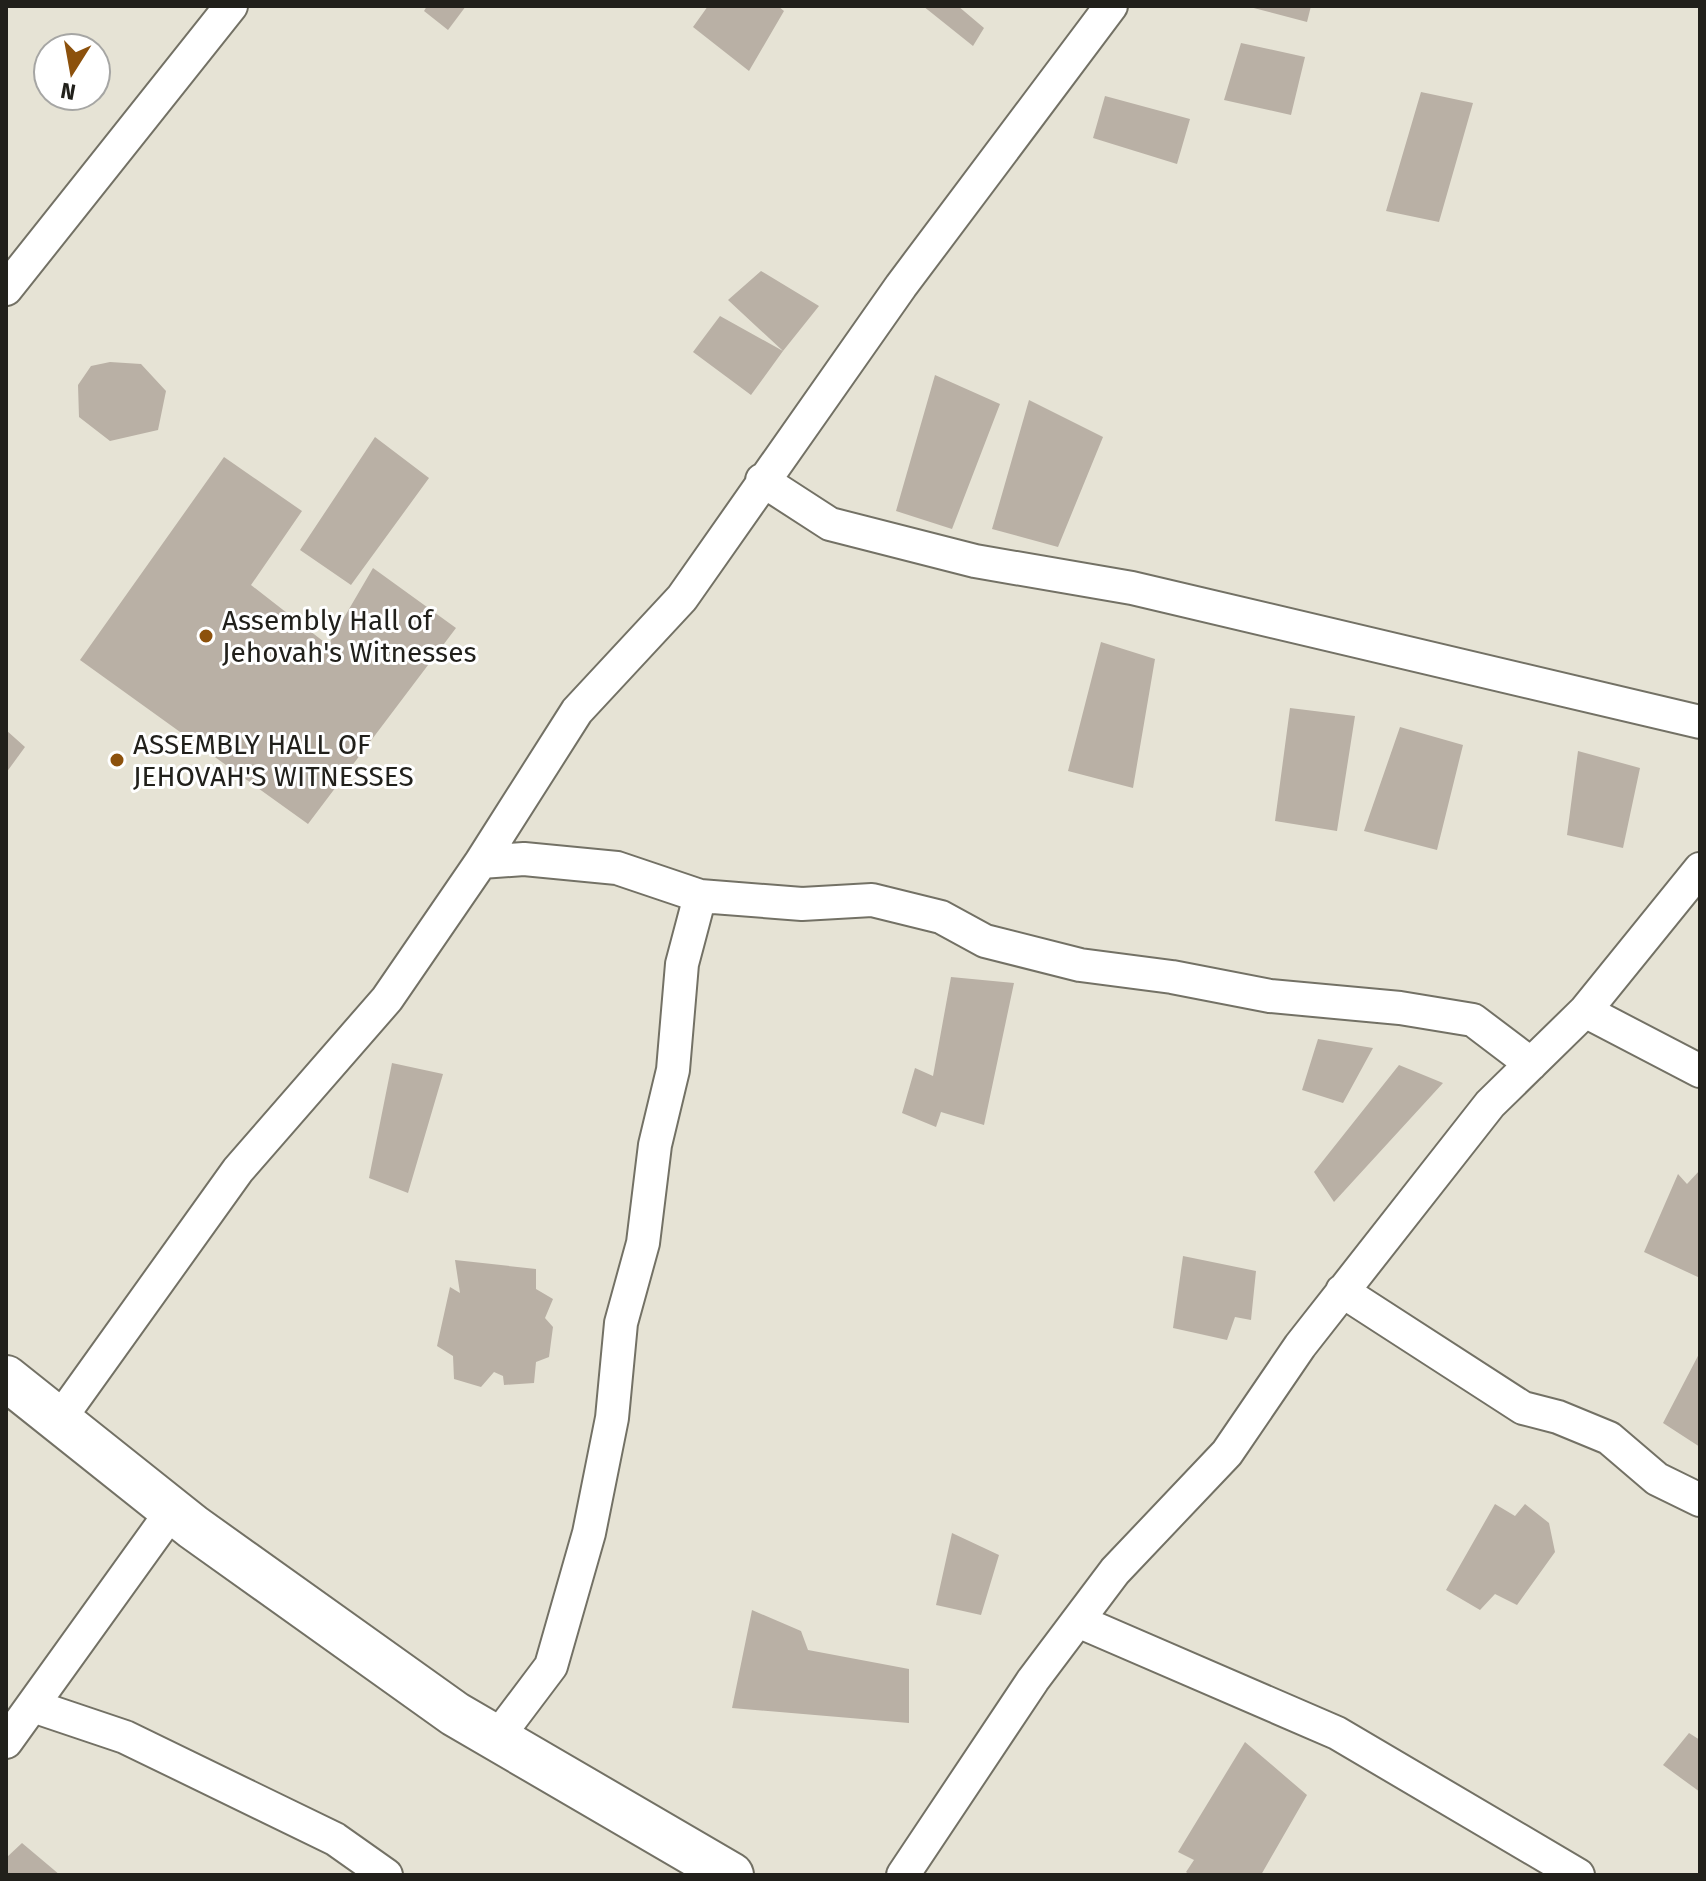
<svg xmlns="http://www.w3.org/2000/svg" width="1706" height="1881" font-family="'Fira Sans',sans-serif">
<style>
.building{fill:#b9b0a5}
.lines{fill:none;stroke-linecap:round;stroke-linejoin:round}
.street-casing{stroke:#737165;stroke-width:36}
.secondary-casing{stroke:#737165;stroke-width:48}
.street{stroke:#fff;stroke-width:32}
.secondary{stroke:#fff;stroke-width:44}
.poi-dot{fill:#8c510c;stroke:#fff;stroke-width:3}
.labels{text-anchor:middle;dominant-baseline:central;stroke-width:6;stroke-linejoin:round;paint-order:stroke}
.poi-label{font-size:28px;fill:#21201b;stroke:#fff;text-anchor:start}
</style>
<rect width="100%" height="100%" fill="#e6e3d5"/>
<path class="building" d="M427,6h39l-18,24 -24,-19z
M708,6h70l6,5 -35,60 -56,-44z
M923,6h35l26,22 -11,18z
M1246,6h65l-4,16z
M1241,43l64,14 -14,58 -67,-15z
M1421,92l52,11 -34,119 -53,-11z
M1105,96l85,23 -13,45 -84,-26z
M761,271l58,35 -36,45 -55,-51z
M720,316l63,35 -32,44 -58,-43z
M110,362l31,2 25,27 -8,39 -48,11 -31,-24 -1,-32 13,-19z
M935,375l65,29 -48,125 -56,-18z
M1029,400l74,37 -45,110 -66,-18z
M375,437l54,41 -78,107 -51,-35z
M224,457l78,54 -51,74 77,60 45,-77 83,60 -148,196 -228,-164z
M1101,642l54,17 -22,129 -65,-17z
M1290,708l65,8 -18,115 -62,-10z
M1400,727l63,18 -26,105 -73,-19z
M6,730l19,17 -19,26z
M1578,751l62,17 -17,80 -56,-13z
M951,977l63,6 -30,142 -43,-13 -5,15 -34,-14 13,-45 18,8z
M1318,1039l55,9 -30,55 -41,-13z
M392,1063l51,11 -35,119 -39,-15z
M1399,1065l44,18 -109,119 -20,-30z
M1700,1170v108l-56,-26 34,-78 9,10z
M1183,1256l73,15 -5,49 -16,-3 -8,23 -54,-12z
M455,1260l81,9v20l17,10 -8,19 8,9 -4,30 -13,5 -2,21 -30,2 -1,-9 -9,-4 -13,15 -27,-8 -1,-23 -16,-10 13,-59 10,6z
M1700,1352v95l-37,-24z
M1495,1504l20,12 10,-12 24,19 6,29 -38,53 -22,-11 -15,16 -34,-20z
M952,1533l47,22 -18,60 -45,-10z
M752,1610l49,21 7,19 101,19v54l-177,-15z
M1689,1733l11,7v52l-37,-27z
M1245,1742l62,53 -46,80h-71l-4,-3 8,-12 -16,-8z
M22,1843l38,32h-54v-17z"/>
<g class="lines">
<defs>
<path id="street" d="M6,289l225,-283
M762,480l68,44 145,37 157,27 568,134
M481,862l43,-3 93,9 83,28 102,8 70,-4 69,17 44,24 95,24 92,12 98,19 130,12 73,12 58,44
M1585,1011l115,60
M1342,1291l181,117 35,9 51,21 48,41 43,21
M59,1420l179,-250 149,-171 94,-137 96,-151 105,-113 219,-312 210,-280
M1078,1621l259,112 241,142
M33,1706l92,31 210,102 51,36
M496,1739l55,-73 38,-133 23,-115 9,-95 22,-80 12,-98 18,-75 9,-106 18,-68
M6,1742l166,-231
M903,1875l130,-195 82,-109 112,-118 73,-107 190,-242 95,-93 115,-142"/>
<path id="secondary" d="M6,1378l187,149 262,187 276,161"/>
</defs>
<use href="#street" class="street-casing"/>
<use href="#secondary" class="secondary-casing"/>
<use href="#street" class="street"/>
<use href="#secondary" class="secondary"/>
</g>
<g class="poi-dot">
<circle cx="206" cy="636" r="8"/>
<circle cx="117" cy="760" r="8"/>
</g>
<g class="labels">
<g class="poi-label">
<text x="222" y="620">Assembly Hall of<tspan x="222" dy="32">Jehovah's Witnesses</tspan></text>
<text x="133" y="744">ASSEMBLY HALL OF<tspan x="133" dy="32">JEHOVAH'S WITNESSES</tspan></text>
</g>
</g>
<rect width="1706" height="1881" fill="none" stroke="#21201b" stroke-width="16"/>
<g transform="translate(72 72) rotate(191)"><circle r="38" fill="#ffffff" stroke="#a6a6a4" stroke-width="2"/>
<path d="M0-6L14 30L0 20L-14 30Z" fill="#8c510c"/>
<text y="-12" font-size="22" font-weight="bold" text-anchor="middle" fill="#21201b">N</text>
</g>
</svg>
